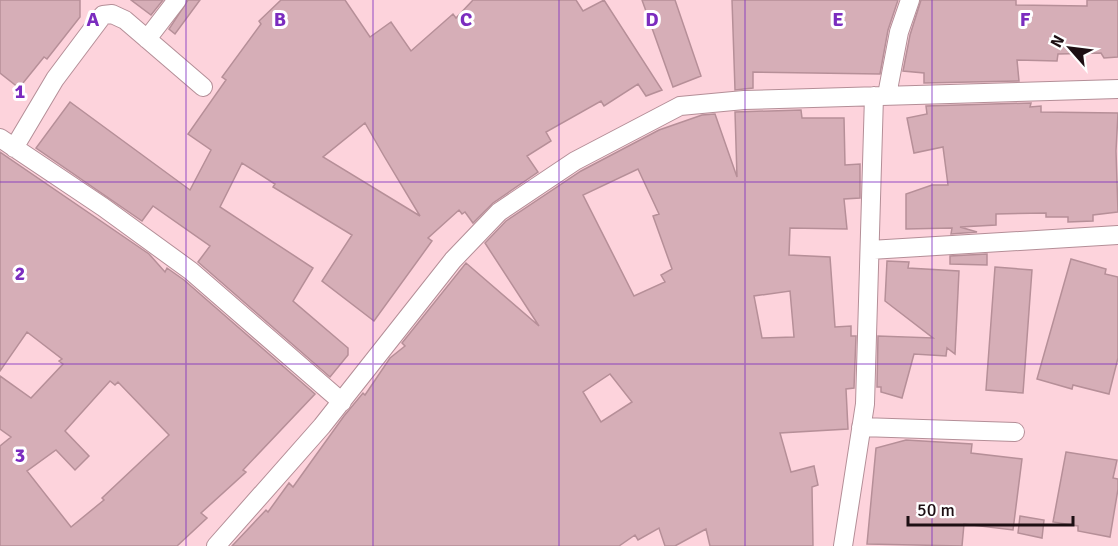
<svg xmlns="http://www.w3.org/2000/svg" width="1118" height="546" font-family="Signika,sans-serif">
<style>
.building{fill:#d6aeb7;stroke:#b68f98;stroke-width:1.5;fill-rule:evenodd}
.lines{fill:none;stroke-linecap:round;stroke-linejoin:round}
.street-casing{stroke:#b48e97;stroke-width:20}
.street{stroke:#fff;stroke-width:18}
.grid{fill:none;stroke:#7b2cbf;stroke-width:1.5;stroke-opacity:0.55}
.grid-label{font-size:20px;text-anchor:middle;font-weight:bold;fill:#7b2cbf;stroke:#fff;stroke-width:6;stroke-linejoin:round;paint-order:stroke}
</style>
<rect width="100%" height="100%" fill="#fdd3dc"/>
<path class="building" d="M0,0h80v17l-33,42 -3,-2 -25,31 -19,-15z
M131,0h32l-12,15z
M188,0h12l-25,34 -6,-5z
M281,0h64l25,37 21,-15 20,29 42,-37 3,4 17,-18h103l7,11 21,-11 58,90 -16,6 -8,-12 -34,22 -3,-5 -55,31 5,9 -24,15 11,16 -45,31 -20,20 -8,-11 -3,2 -3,-4 -31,28 4,3 -58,80 -52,-40 30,-46 -79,-48 2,-3 -33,-21 -22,44 93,61 -20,33 55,47v7l-18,22 -132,-115 12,-16 -57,-40 -11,15 -106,-73 34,-46 120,88 21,-40 -23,-16 38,-54 -4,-3 39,-53 -2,-3zM365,123l19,33 36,60 -97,-59z
M642,0h33l26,76 -28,11z
M732,0h166l-10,30 -8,44 -127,-2v16l-18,2z
M921,0h95v5l71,1v-6h31v57l-14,1 -3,-5 -43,1 -1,7 -40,-1 2,21 -95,2v-10l-21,-2 7,-36z
M1031,103l-1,4 11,-1v6l77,1 -2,38 2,61 -25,3v6l-25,1v-5h-22v-4l-50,1v11l-36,2 17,5 -26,2 1,-6 -46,1v-35l26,-9h16l-5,-38 -29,6 -7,-35 20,-4 -1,-8z
M801,110l1,8h42l1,47 15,-1v34l-16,1 3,30 -57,-1 -1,27 41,2 5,70 16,-1v10h5l-2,52 -8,1 2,40 -68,4 11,39 23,-6 4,19 -6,2 1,59h-103l-4,-17 -31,17h-10l-6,-18 -21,12 -3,-5 -16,11h-387l34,-36 2,2 21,-29 4,4 51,-71 19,-23 2,2 25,-37 15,-12 -3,-3 64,-80 73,63 -54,-83 21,-22 75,-50 78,-41 43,-15 13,-1 22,63 -2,-65zM638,169l21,45 -6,2 19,53 -11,6 4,7 -31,14 -51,-101zM790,291l4,46 -32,1 -8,-42zM610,374l22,28 -31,20 -18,-30z
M0,152l149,102 16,18 2,-4 17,12 131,114 -72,76 3,2 -45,41 6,5 -30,28h-177v-100l11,-9 -11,-8v-53l31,22 32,-34 -4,-3 3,-2 -35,-27 -27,39zM110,381l5,4 3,-3 51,53 -67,63 2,2 -33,27 -44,-56 29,-21 19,20 14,-14 -24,-25z
M987,254v11l-37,-1v-8z
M1071,259l35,10 -1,5 13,3v81l-9,36 -36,-9 -1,4 -35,-10z
M887,261l22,1 -1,6 51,3 -4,83 -8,-6 -1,8 -32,-2 -12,44 -21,-6v-5h-4l1,-51 55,2 -48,-37z
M995,267l37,3 -9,123 -37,-3z
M906,440l66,4 -1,9 51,6 -9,71 -49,-6 -2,22 -95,-2 9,-96z
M1066,452l51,8 -4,18 5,1v10l-8,48 -32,-6v-5l-25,-4z
M1020,516l24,4 -2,18 -24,-5z"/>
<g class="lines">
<defs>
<path id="street" d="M147,39l30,-39
M887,95l12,-63 11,-32
M0,138l103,69 88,64 151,131
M14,148l41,-69 48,-64 9,-1 13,6 78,67
M870,250l248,-15
M861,427l154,5
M216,546l106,-120 131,-166 46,-48 76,-51 105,-55 64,-6 374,-11
M843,546l22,-142 9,-308"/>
</defs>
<use href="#street" class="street-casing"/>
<use href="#street" class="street"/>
</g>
<path class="grid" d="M186,0v546M373,0v546M559,0v546M745,0v546M932,0v546M0,182h1118M0,364h1118"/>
<g class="grid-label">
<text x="93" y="26">A</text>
<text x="280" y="26">B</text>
<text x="466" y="26">C</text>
<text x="652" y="26">D</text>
<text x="838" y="26">E</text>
<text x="1025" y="26">F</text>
<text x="20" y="98">1</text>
<text x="20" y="280">2</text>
<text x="20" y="462">3</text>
</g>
<g transform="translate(1070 48) rotate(298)" stroke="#ffffff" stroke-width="4.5" paint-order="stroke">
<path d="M0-4.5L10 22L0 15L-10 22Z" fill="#1d0f13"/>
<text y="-9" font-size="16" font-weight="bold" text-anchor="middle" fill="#1d0f13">N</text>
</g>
<path d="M908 516v9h165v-9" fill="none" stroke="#1d0f13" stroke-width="3"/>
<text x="917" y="516" font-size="18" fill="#1d0f13" stroke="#ffffff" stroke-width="4.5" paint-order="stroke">50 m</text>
</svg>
